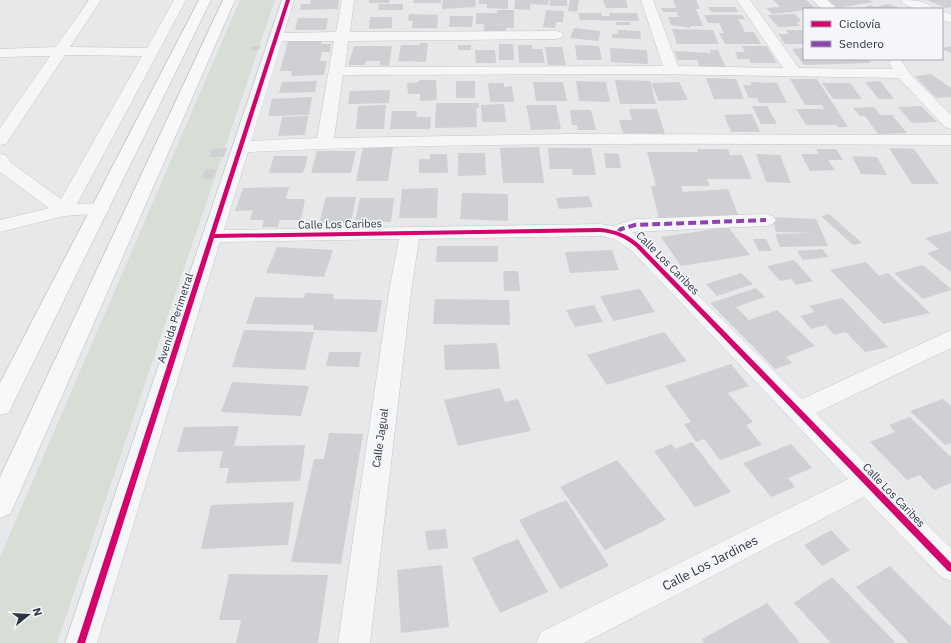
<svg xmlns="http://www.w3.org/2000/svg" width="951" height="643" font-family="'IBM Plex Sans',sans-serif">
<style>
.green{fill:#d6ded6}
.building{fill:#ced0d3}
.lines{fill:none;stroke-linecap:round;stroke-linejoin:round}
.minor-casing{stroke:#c4c6c8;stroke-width:1}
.trunk-casing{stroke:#b8bbbf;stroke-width:1}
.minor{fill:#f5f6f7;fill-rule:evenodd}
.trunk{fill:#f8f8f8;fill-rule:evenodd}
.quiet{stroke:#8e44ad;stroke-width:4;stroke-dasharray:8 4;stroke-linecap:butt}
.cycleway-casing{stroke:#f4f6f9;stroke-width:2}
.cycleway{fill:#d6006c;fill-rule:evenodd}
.labels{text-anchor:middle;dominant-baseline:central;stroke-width:3.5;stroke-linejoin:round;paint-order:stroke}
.street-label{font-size:11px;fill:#2b3445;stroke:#f4f6f9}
.near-street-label{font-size:13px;fill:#2b3445;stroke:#f4f6f9}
</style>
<rect width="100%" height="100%" fill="#e6e8ea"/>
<path class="green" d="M240,0h35l-218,643h-57v-86z"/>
<path class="building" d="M311,0h28l-1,9 -38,1 1,-6h9z
M369,0h21l-1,3h-20z
M414,0h27v3h-28z
M443,0h33l-1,7 -33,2z
M479,0h29v9l-21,-1v-4h-9z
M515,0h34l-1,5 -18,-1v6l-16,-1z
M550,0h17v6h-17z
M570,0h9l-2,12 -9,-1z
M603,0h23l2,8h-22z
M673,0h23l4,9h-4l7,17h-13v2l-19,-3 -3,-8h11l-2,-5h-14l-2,-4h15z
M773,0h33l10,9 -44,5 -6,-6 14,-1z
M826,0h44l3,2 -36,6z
M927,0h24v7l-5,1z
M379,4h24v6h-25z
M888,4l15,5h-43l11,-4 5,2z
M708,7h27l4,5h-28z
M497,10h17v18h-8v3h-22v-7h-8v-11h21z
M546,10l18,1 -1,11h-7l-1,6 -12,-1z
M578,13h23l1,3h8l-1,-3h28l2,8 -59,-1z
M409,14l29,1 -1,13h-25l1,-7h-5z
M795,14l6,7 -5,1 4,4 -22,1 -10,-12z
M704,15h38l3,4h-7l7,13h9l7,12h-36l-6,-11h5l-5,-10h-11z
M450,16h23l-1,11h-23z
M370,17h22v11l-23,1z
M298,18h30l-2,12h-31z
M616,22h14v3h-14z
M574,28l27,3 -3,10 -28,-3z
M672,29l41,1 6,14h-42z
M618,30l22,1 1,8 -29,-1v-4h6z
M786,30h18v14h-19l-7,-10h10z
M288,41h34l-1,3h10l-1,8h-8l-2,9h7l-3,14 -33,1 1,-5h-12z
M420,43h8l-2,19 -28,-1 3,-16h19z
M499,44h14l1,16h-15z
M458,45h13v5h-13z
M518,45h14l1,4h9l3,14h-26z
M575,45l24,1 3,14h-25z
M252,46h9l-2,4h-9z
M354,46h38l-3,20 -10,-1 1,-4h-14l-1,4h-17z
M742,46h25l10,17h-26l-2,-4h-11l-3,-7h10z
M951,46v7l-9,-4v-1z
M545,47h17l4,18h-18z
M610,48l37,2 1,14 -37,-2z
M804,48v11h64l3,4 -67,2 -12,-16z
M475,50h20l1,13h-20z
M710,50h8l8,18h-26l-3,-8h-19l-4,-9 37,2z
M931,74l20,14v9l-15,1 -21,-22z
M706,78l30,1 8,20h-30z
M790,79h27l31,48h-10l-2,-2h-30l-10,-16h28l-2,-4h-17z
M419,80h17l1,20 -17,1v-7h-12l-1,-11 12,-1z
M615,80l35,1 6,23h-36z
M317,81l-2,11 -36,1 3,-11z
M456,81h19v17h-19z
M576,81l30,1 4,20 -31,-1z
M880,81l14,18h-15l-14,-17z
M533,82h30l4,19h-31z
M679,82l9,18 -29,1 -8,-18z
M750,82l27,1 10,20h-28l-2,-5h-8l-6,-13h9z
M488,83h16v4l8,-1 2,16h-24z
M822,83h28l12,16h-29z
M390,90l-1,13 -41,1 2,-13z
M312,97l-3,18 -41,1 4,-17z
M436,103h43v5h-3l1,19 -42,1z
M504,104l2,18h-24l-1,-17z
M386,105l-2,24h-28l2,-23z
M526,105h30l5,24 -30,1z
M752,106h15l10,18h-16z
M921,106l16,16 -25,1 -14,-16z
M874,107l6,8h12l15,18 -29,1 -13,-18h-5l-7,-8z
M629,109h28l8,25 -42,-1 -4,-13h13z
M570,110h21l5,20h-18l-1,-5h-5z
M392,111h25l-1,6h15l-1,12h-40z
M752,114l8,18h-29l-7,-17z
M308,116l-3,19 -27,1 4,-19z
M363,147h30l-5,34h-32z
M539,147l5,36h-41l-3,-35z
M227,148l-3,9h-15l4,-8z
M548,148h43l5,27h-23l-1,-6h-22z
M889,148l25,1 25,35h-27z
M697,149h31l2,6h12l10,24h-45l3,7h-29l2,6 45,-3 11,28 -80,2 -8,-33h5l-9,-34h51z
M816,149h20l7,11h-15l7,10 -25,1 -9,-17h18z
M317,151h39l-5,22h-40z
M458,153h27l1,22 -28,1z
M604,153l15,1 2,14h-15z
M430,154h17l1,19h-29v-14h11z
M756,154l24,1 11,28 -25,-1z
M274,156h34l-5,17h-34z
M852,156l25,1 10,18 -26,-1z
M206,169l11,1 -5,9 -11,-1z
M289,187l-3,12h19l-4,21h-21l-2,7h-16l2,-7h-14l3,-10 -18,1 8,-23z
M438,188l-1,30h-38l3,-29z
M462,193l46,1v27l-48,-2z
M589,196l4,11 -34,2 -3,-11z
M326,197h30l-5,26h-32z
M360,198h34l-3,24h-36z
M829,214l33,29 -9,2 -32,-29z
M772,217l44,2 12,27 -48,1 -5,-13 41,-1 -40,-1z
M728,227l22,28 -69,11 -20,-29z
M951,231v41l-24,-19 12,-4 -14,-11z
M753,239h13l6,12h-13z
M437,246h61v16h-62z
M277,247l56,3 -9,27 -58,-4z
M822,249l7,8 -26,3 -6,-9z
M612,250l7,20 -49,3 -5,-21z
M794,260l19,21 -17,4 -5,-6 -11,2 -13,-15z
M866,262l13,14 9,-3 42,40 -47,11 -53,-54z
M923,265l28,24v1l-28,9 -29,-26z
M503,271h15l2,20h-16z
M741,273l12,11 -36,12 -11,-12z
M756,288l9,9 -29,10 13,13 28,-10 38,36 -29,11 6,6 -17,6 -65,-66z
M640,289l15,23 -42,9 -13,-25z
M305,293l29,1 -1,5 49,1 -5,32 -64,-2 1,-5 -68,-1 9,-27 49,1z
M842,298l46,49 -23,5 -19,-20 -12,3 -8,-10 -15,4 -11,-13 15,-4 -6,-6z
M435,299l74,1 1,25 -77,-1z
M594,305l9,17 -28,5 -9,-17z
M244,330l70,2 -9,38 -73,-3z
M664,332l23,29 -80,24 -20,-30z
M497,343l3,26 -55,1 -1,-25z
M329,352h32l-2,15 -33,-1z
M731,364l18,22 -21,7 25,29 -7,3 16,20 -42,15 -16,-21 -8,3 -12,-18 7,-2 -26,-36z
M232,382l77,4 -8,30 -80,-4z
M500,388l5,14 13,-3 13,32 -73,15 -14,-46z
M943,399l8,7v37l-6,2 -35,-34z
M910,417l41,40v26l-17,7 -14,-15 -13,5 -37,-38 25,-10 -6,-7z
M239,426l-5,20 71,-1 -5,36 -74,2 3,-15h-10l4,-17 -46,1 7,-25z
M329,433l34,1 -22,130 -50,-2 23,-103h10z
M692,442l39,50 -36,15 -41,-56 18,-7 3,5z
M791,444l21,24 -24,10 7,9 -24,10 -28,-34z
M617,460l49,60 -61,30 -45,-63z
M566,500l43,66 -49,23 -41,-69z
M294,502l-6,43 -87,4 10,-44z
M446,529l2,19 -20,2 -3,-19z
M831,530l19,20 -28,16 -18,-21z
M518,539l30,53 -48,21 -28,-55z
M442,565l7,62 -48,6 -4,-63z
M890,566l61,61v16h-42l-53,-56z
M229,574l99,1 -10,68h-82l5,-23h-22z
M832,577l63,65 -2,1h-62l-37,-40z
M767,603l33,40h-96l-2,-4z"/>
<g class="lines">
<defs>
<path id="minor" d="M89,0h12l-31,47 77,1 27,-48h12l-109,204 23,-1 7,2 2,4 -2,4 -43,3 -64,16v-12l49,-12 -49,-36v-18l6,1 4,7 51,37 81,-143 -77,-1 -59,89 -6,1v-17l50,-72 -50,1v-8l56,-2z
M282,0h12l-10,33 52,-1 6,-32h12l-4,32 206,-1 5,1 2,3 -2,3 -5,1 -208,2 -3,26 318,-1 -22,-66h12l25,66 105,2 -46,-68h13l49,68 94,1 -4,-6 2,-3h10l10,15 40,40v14l-6,-2 -46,-49 -253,-4 -303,1 -9,63 235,-4 382,1v10c-234,-1 -469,-4 -703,7l-24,78 376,-6 13,2 22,-7 131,-5 7,2 3,4 -3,4 -7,2 -134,6 13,10 157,157 149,-69v18l-135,65 135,135v33l-10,-4 -77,-80 -280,146h-48l5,-11 307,-153 -217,-229 -17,-11 -14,-3 -181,3 -8,53 -41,351h-32l51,-351 10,-53 -179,3 -123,401h-32zM282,41h52l-17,97 -66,3z
M812,0h15l11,9h-16z
M901,0c11,0 25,0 33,9 -12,0 -26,1 -33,-9z
M942,11l9,3v9l-9,-3z"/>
<path id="trunk" d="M199,0h12l-199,406 -3,7 -9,2v-32z
M223,0h12l-221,506 -4,8 -10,4v-41z"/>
</defs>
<use href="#minor" class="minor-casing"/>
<use href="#trunk" class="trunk-casing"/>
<use href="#minor" class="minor"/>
<use href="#trunk" class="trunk"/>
<path class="quiet" d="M618,232l3,-3 14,-4 131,-5"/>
<defs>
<path id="cycleway" d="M286,0h4l-75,234 385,-6c16,2 28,6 40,17l311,318v9l-3,-1 -312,-324c-11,-9 -21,-14 -36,-15l-386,6 -129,405h-8z"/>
</defs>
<use href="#cycleway" class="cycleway-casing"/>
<use href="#cycleway" class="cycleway"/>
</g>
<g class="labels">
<g class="street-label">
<text transform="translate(340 224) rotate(-1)">Calle Los Caribes</text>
<text transform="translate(668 263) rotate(45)">Calle Los Caribes</text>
<text transform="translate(175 318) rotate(-72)">Avenida Perimetral</text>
<text transform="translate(380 438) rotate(-82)">Calle Jagual</text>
<text transform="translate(894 495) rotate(46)">Calle Los Caribes</text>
</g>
<g class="near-street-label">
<text transform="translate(710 563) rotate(-27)">Calle Los Jardines</text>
</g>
</g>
<rect x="803" y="8" width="140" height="52" fill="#f4f6f9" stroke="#a4a8b1"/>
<rect x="811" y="21" width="20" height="6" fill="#d6006c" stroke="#a4a8b1"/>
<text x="839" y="28" font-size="12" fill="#2b3445">Ciclovía</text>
<rect x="811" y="41" width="20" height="6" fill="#8e44ad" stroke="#a4a8b1"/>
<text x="839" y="48" font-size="12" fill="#2b3445">Sendero</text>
<g transform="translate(28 615) rotate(72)" stroke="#f4f6f9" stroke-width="3" paint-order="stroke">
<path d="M0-3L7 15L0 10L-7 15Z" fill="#2b3445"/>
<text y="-6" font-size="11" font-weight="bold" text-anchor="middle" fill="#2b3445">N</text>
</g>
</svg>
